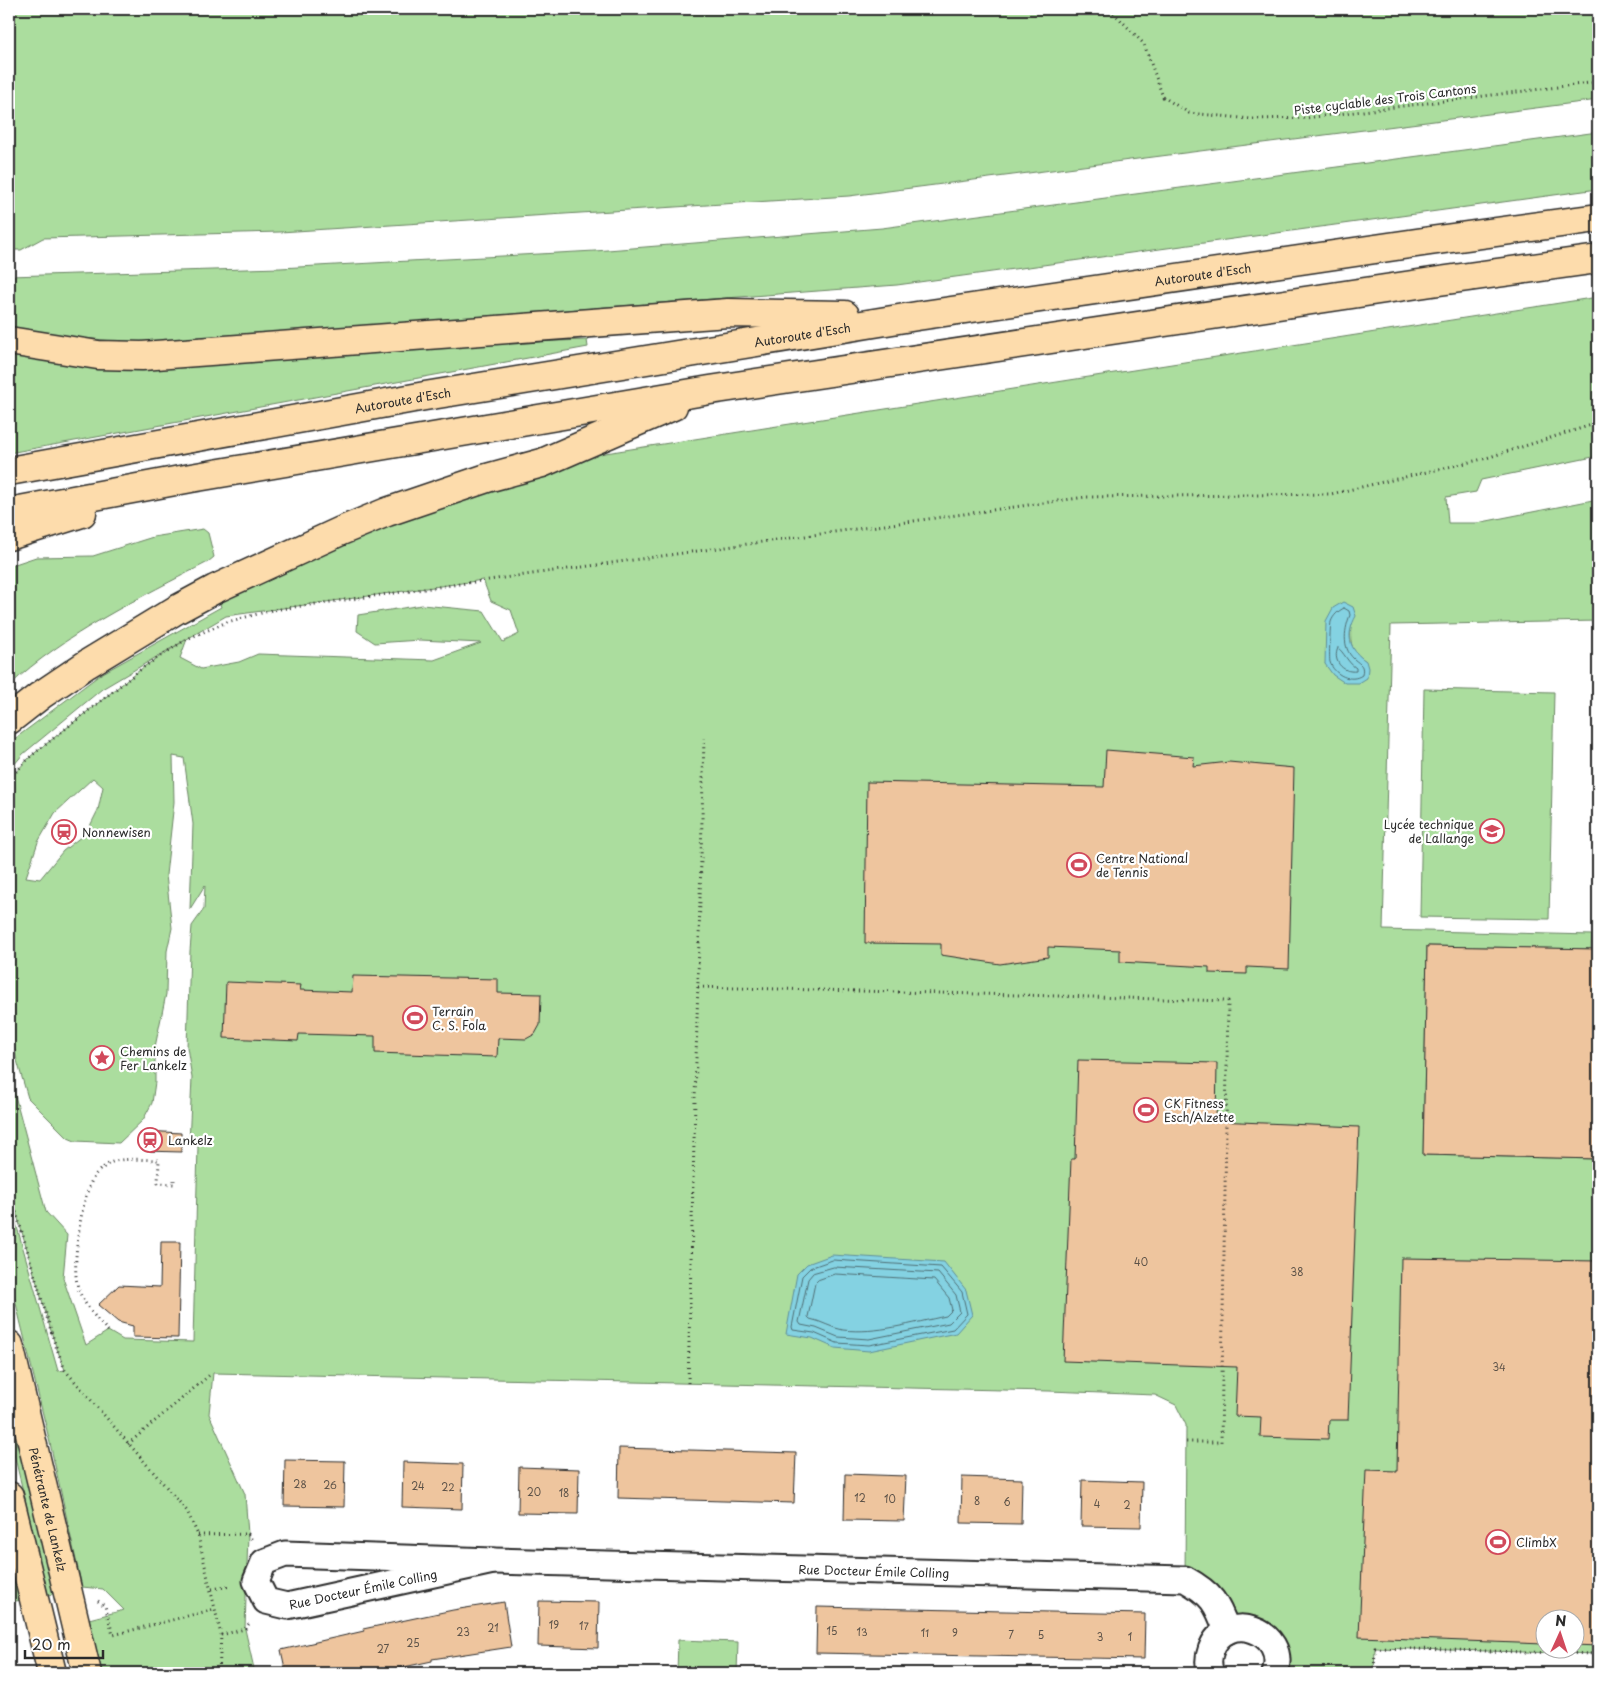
<svg xmlns="http://www.w3.org/2000/svg" width="1607" height="1682" font-family="'Playpen Sans',sans-serif">
<style>
.green{fill:#abdd9e;stroke:#6b8464;fill-rule:evenodd}
.water{fill:#84d2e2;stroke:#608f99}
.lines{fill:none;stroke-linecap:round;stroke-linejoin:round}
.shore{stroke:#4f6e74;stroke-width:1}
.building{fill:#eec59e;stroke:#2b2b2b}
.minor-casing{stroke:#2b2b2b;stroke-width:29}
.primary-casing{stroke:#2b2b2b;stroke-width:31}
.motorway-casing{stroke:#2b2b2b;stroke-width:31}
.path{stroke:#2b2b2b;stroke-width:3;stroke-dasharray:1 4;stroke-linecap:butt}
.minor{stroke:#fff;stroke-width:25}
.primary{stroke:#fddcac;stroke-width:28}
.motorway{stroke:#fddcac;stroke-width:28}
.labels{text-anchor:middle;dominant-baseline:central;stroke-width:4.5;stroke-linejoin:round;paint-order:stroke}
.number-label{font-size:10px;fill:#5c5248}
.street-label{font-size:12px;fill:#2b2b2b;stroke:#fff}
.poi-label{font-size:12px;fill:#2b2b2b;stroke:#fff;text-anchor:start}
</style>
<rect width="100%" height="100%" fill="#fff"/>
<filter id="ink" filterUnits="userSpaceOnUse"><feTurbulence type="fractalNoise" baseFrequency=".02" numOctaves="2"/><feDisplacementMap in="SourceGraphic" scale="10" xChannelSelector="R" yChannelSelector="G"/><feConvolveMatrix kernelMatrix="1 2 1 2 8 2 1 2 1" color-interpolation-filters="sRGB"/></filter>
<g filter="url(#ink)">
<path class="green" d="M9,9h1589v91l-749,96 -569,36 -237,6 -22,12h-12z
M1598,132v57l-701,96 -764,58 -117,-12 -7,-3v-52l271,-8 315,-17 287,-23z
M1598,297v159l-117,24 -5,12 -30,5 2,26h29l121,-24v122l-207,4 -8,305 209,5 -1,14 -164,-3 -4,209 175,4v495l-223,-6 -1,25h-89l-36,-45 -64,-49 1,-154 -10,-20 -21,-10 -106,-4 -836,-18 -4,41 36,80 3,40 -3,95 10,44h-153l-13,-54 35,-9 -21,-21 -21,-2 -32,-144 -41,-168v-76l49,172 7,-1 -11,-29 -45,-153v-115l37,139 21,23 -4,43 23,67 22,-14 15,9 70,2 5,-196 -9,-2 3,-66 -5,-31 3,-96 2,-25 12,-17 1,-24 -15,24 3,-85 -9,-66 -11,-2 1,46 -8,73 6,53 -5,23 -1,43 -11,53v35l-3,21 -9,17 -24,23 -44,-2 -7,-3 -40,-40 -12,-41 -7,-38v-240l22,-23 114,-90 42,-27 -7,19 21,11 38,-7 19,-8 176,6 47,-17 -61,-3 -45,3 -18,-12 1,-16 64,-10 62,6 19,31 16,-8 -8,-24 -20,-9 -8,-21 -257,36 -124,73 -79,65 -14,17v-28l92,-69 120,-67 -6,-18 327,-126zM1351,625c-1,18 -1,26 15,36l-41,3zM93,778l10,9 -5,23 -11,22 -24,19 -23,28 -14,-2 12,-35 17,-29zM1544,1620h30v30h-30z
M587,340l1,7 -579,106v-99l58,9 400,-19z
M203,529l5,4 6,24 -6,5c-67,35 -144,72 -199,124v-120l27,-9 57,-1 60,-19z
M1424,689l130,3 -5,227 -129,-2z
M9,1388l47,205 -8,2 -39,-162z
M9,1544l13,56 -13,2z
M678,1640l60,2 -1,31h-60z"/>
<path class="water" d="M1343,602l10,5 3,9c-10,18 -8,33 10,45l2,7 -1,10 -8,5h-14l-12,-8 -8,-11 1,-43 7,-13z
M832,1255l112,7 22,28 6,25 -16,18 -87,18 -34,-3 -23,-10 -26,-4 11,-60 10,-10z"/>
<g class="lines">
<path class="shore" d="M1344,608l5,3 1,4c-5,13 -9,32 4,44 7,6 10,6 8,16 -11,8 -28,0 -32,-13 -1,-3 0,-35 1,-40 2,-6 7,-11 13,-14z
M1338,648c6,4 9,14 18,20v3c-14,2 -24,-11 -18,-23z
M833,1260l108,7 21,25 5,22 -14,15 -84,16 -32,-2 -23,-10 -21,-3 -1,-3 10,-51 8,-8z
M834,1267l104,6 18,22 4,17 -11,11 -80,16 -31,-2 -22,-9 -15,-3 -2,-3 9,-43 5,-6z
M835,1274l99,6 15,18 3,12 -6,6c-34,7 -69,18 -103,14 -12,-2 -22,-9 -33,-11l-2,-2 7,-34 3,-3z"/>
</g>
<path class="building" d="M1106,750l88,7 -1,9 36,-4 65,6 -5,201 -42,-2v7l-38,-1v-6l-89,-5v-12l-72,-3v10l-48,7 -59,-9v-11l-76,-1 2,-161 237,5z
M1427,946l171,3v210l-175,-4z
M353,976l145,3v14l43,1 -1,31 -5,9 -9,5 -28,-1 -1,19 -122,-4v-17l-76,-2 -1,7 -74,-3 2,-56 75,3 -1,5 52,2z
M1078,1060l139,3 -1,58 143,6 -11,293h-19l-1,19 -68,-2 1,-20 -26,-1 2,-49 -174,-6 8,-202h4z
M146,1131l35,2v19l-36,-1z
M161,1242h19l-2,96 -45,-1v-11l-15,-4 -20,-17 21,-20 41,2z
M1401,1258l197,3v385l-24,-1v-25h-30v24l-185,-7 7,-167 31,1z
M619,1448l177,5 -2,50 -176,-5z
M285,1460l60,1 -1,46 -60,-1z
M403,1462l60,2 -1,45 -60,-2z
M519,1467l60,2 -1,45 -60,-1z
M845,1474l61,2 -2,45 -60,-1z
M962,1477l60,2 -1,45 -60,-1z
M1082,1480l60,2 -1,45 -60,-1z
M539,1601l60,1 -1,46 -60,-2z
M504,1602l7,45 -79,12v2l-56,12h-90l-5,-23 83,-19 -1,-2 90,-19z
M817,1607l328,7 -1,45 -328,-6z"/>
<g class="lines">
<defs>
<g id="minor">
<path d="M285,1554l208,7 -206,45 -21,-5 -10,-20 8,-19z"/>
<path id="s1" d="M493,1561l692,18c27,15 32,24 42,52"/>
<path d="M1211,1673c-3,-7 -3,-15 0,-23 14,-41 78,-20 64,23"/>
</g>
<g id="primary">
<path id="s2" d="M9,1345l78,328"/>
<path d="M9,1496l43,177"/>
</g>
<g id="motorway">
<path d="M9,341l89,14 44,1 586,-43 117,2"/>
<path id="s3" d="M9,471l416,-75 492,-80 513,-75 168,-23"/>
<path d="M9,512l182,-34 519,-88 722,-108 166,-23"/>
<path d="M9,536l73,-23"/>
<path d="M9,720l32,-25 46,-31 89,-54 39,-21 126,-58 46,-19 100,-34 55,-15 131,-57"/>
</g>
</defs>
<use href="#minor" class="minor-casing"/>
<use href="#primary" class="primary-casing"/>
<use href="#motorway" class="motorway-casing"/>
<path class="path" d="M1110,9l34,35 19,53 26,16 63,6 54,-1 292,-36
M9,779l22,-23 114,-90 42,-27 40,-17 46,-12 813,-113 245,-3 152,-35 115,-36
M698,987l360,9 170,5 -7,441h-35
M9,1188l45,153 11,29 122,141 11,24 23,100 -2,38
M108,1331c-12,-13 -28,-30 -31,-48 -5,-21 5,-90 18,-108 3,-4 10,-9 15,-12 11,-6 36,-3 49,-3l-1,23 16,1v-4
M688,1383l16,-645
M128,1444l84,-71
M198,1535l50,-1 4,6
M212,1589l19,-3
M98,1601l7,5 8,29 102,-26
M221,1635l24,-6 6,-8
M1374,1673l1,-25 223,6"/>
<use href="#minor" class="minor"/>
<use href="#primary" class="primary"/>
<use href="#motorway" class="motorway"/>
</g>
</g>
<defs>
<symbol id="school-ring" viewBox="-11 -11 22 22"><circle r="9.5" fill="#fff" stroke="#d1495b" stroke-width="1.5"/><path d="M0-5L7-2L0 1L-7-2ZM-4 1L0 2.5L4 1V4Q0 6-4 4Z" fill="#d1495b"/></symbol>
<symbol id="station-ring" viewBox="-11 -11 22 22"><circle r="9.5" fill="#fff" stroke="#d1495b" stroke-width="1.5"/><path d="M-3-6H3Q5-6 5-4V2Q5 4 3 4L4.5 6H3L1.5 4h-3L-3 6H-4.5L-3 4Q-5 4-5 2V-4Q-5-6-3-6ZM-3.5-4v3h7v-3ZM-3.5 1v1.5H-2V1ZM2 1v1.5H3.5V1Z" fill="#d1495b"/></symbol>
<symbol id="stadium-ring" viewBox="-11 -11 22 22"><circle r="9.5" fill="#fff" stroke="#d1495b" stroke-width="1.5"/><path d="M0-5a6.5 5 0 1 0 0 10a6.5 5 0 1 0 0-10ZM-3.5-1.8h7v3.6h-7Z" fill="#d1495b"/></symbol>
<symbol id="sight-ring" viewBox="-11 -11 22 22"><circle r="9.5" fill="#fff" stroke="#d1495b" stroke-width="1.5"/><path d="M0-6L1.8-2.2L6-1.7L2.9 1.2L3.7 5.4L0 3.3L-3.7 5.4L-2.9 1.2L-6-1.7L-1.8-2.2Z" fill="#d1495b"/></symbol>
</defs>
<g fill-rule="evenodd">
<use href="#school-ring" x="1478" y="817" width="28" height="28"/>
<use href="#station-ring" x="50" y="818" width="28" height="28"/>
<use href="#stadium-ring" x="1065" y="851" width="28" height="28"/>
<use href="#stadium-ring" x="401" y="1004" width="28" height="28"/>
<use href="#sight-ring" x="88" y="1044" width="28" height="28"/>
<use href="#stadium-ring" x="1132" y="1096" width="28" height="28"/>
<use href="#station-ring" x="136" y="1126" width="28" height="28"/>
<use href="#stadium-ring" x="1484" y="1528" width="28" height="28"/>
</g>
<g class="labels">
<g class="number-label">
<text x="1141" y="1261">40</text>
<text x="1297" y="1271">38</text>
<text x="1499" y="1366">34</text>
<text x="300" y="1483">28</text>
<text x="330" y="1484">26</text>
<text x="418" y="1485">24</text>
<text x="448" y="1486">22</text>
<text x="534" y="1491">20</text>
<text x="564" y="1492">18</text>
<text x="860" y="1497">12</text>
<text x="890" y="1498">10</text>
<text x="977" y="1500">8</text>
<text x="1007" y="1501">6</text>
<text x="1097" y="1503">4</text>
<text x="1127" y="1504">2</text>
<text x="554" y="1624">19</text>
<text x="584" y="1625">17</text>
<text x="493" y="1627">21</text>
<text x="832" y="1630">15</text>
<text x="463" y="1631">23</text>
<text x="862" y="1631">13</text>
<text x="925" y="1632">11</text>
<text x="955" y="1632">9</text>
<text x="1011" y="1634">7</text>
<text x="1041" y="1634">5</text>
<text x="1100" y="1636">3</text>
<text x="1130" y="1636">1</text>
<text x="413" y="1642">25</text>
<text x="383" y="1648">27</text>
</g>
<g class="street-label">
<text transform="translate(1385 99) rotate(-7)">Piste cyclable des Trois Cantons</text>
<text stroke="none"><textPath href="#s3" startOffset="1210">Autoroute d'Esch</textPath></text>
<text stroke="none"><textPath href="#s3" startOffset="805">Autoroute d'Esch</textPath></text>
<text stroke="none"><textPath href="#s3" startOffset="400">Autoroute d'Esch</textPath></text>
<text stroke="none"><textPath href="#s2" startOffset="169">Pénétrante de Lankelz</textPath></text>
<text stroke="none"><textPath href="#s1" startOffset="381">Rue Docteur Émile Colling</textPath></text>
<text transform="translate(363 1589) rotate(-12)">Rue Docteur Émile Colling</text>
</g>
<g class="poi-label">
<text x="1474" y="824" text-anchor="end">Lycée technique<tspan x="1474" dy="14">de Lallange</tspan></text>
<text x="82" y="832">Nonnewisen</text>
<text x="1096" y="858">Centre National<tspan x="1096" dy="14">de Tennis</tspan></text>
<text x="432" y="1011">Terrain<tspan x="432" dy="14">C. S. Fola</tspan></text>
<text x="120" y="1051">Chemins de<tspan x="120" dy="14">Fer Lankelz</tspan></text>
<text x="1164" y="1103">CK Fitness<tspan x="1164" dy="14">Esch/Alzette</tspan></text>
<text x="168" y="1140">Lankelz</text>
<text x="1516" y="1542">ClimbX</text>
</g>
</g>
<rect width="1607" height="1682" fill="none" stroke="#fff" stroke-width="30"/>
<rect x="15" y="15" width="1577" height="1652" fill="none" stroke="#2b2b2b" stroke-width="2" filter="url(#ink)"/>
<g transform="translate(1560 1634) rotate(3)"><circle r="24" fill="#ffffff" stroke="#aaaaaa"/>
<path d="M0-4L9 19L0 12L-9 19Z" fill="#d1495b"/>
<text y="-8" font-size="14" font-weight="bold" text-anchor="middle" fill="#2b2b2b">N</text>
</g>
<path d="M25 1650v8h78v-8" fill="none" stroke="#2b2b2b" stroke-width="2.5"/>
<text x="32" y="1650" font-size="15" fill="#2b2b2b" stroke="#ffffff" stroke-width="4" paint-order="stroke">20 m</text>
</svg>
